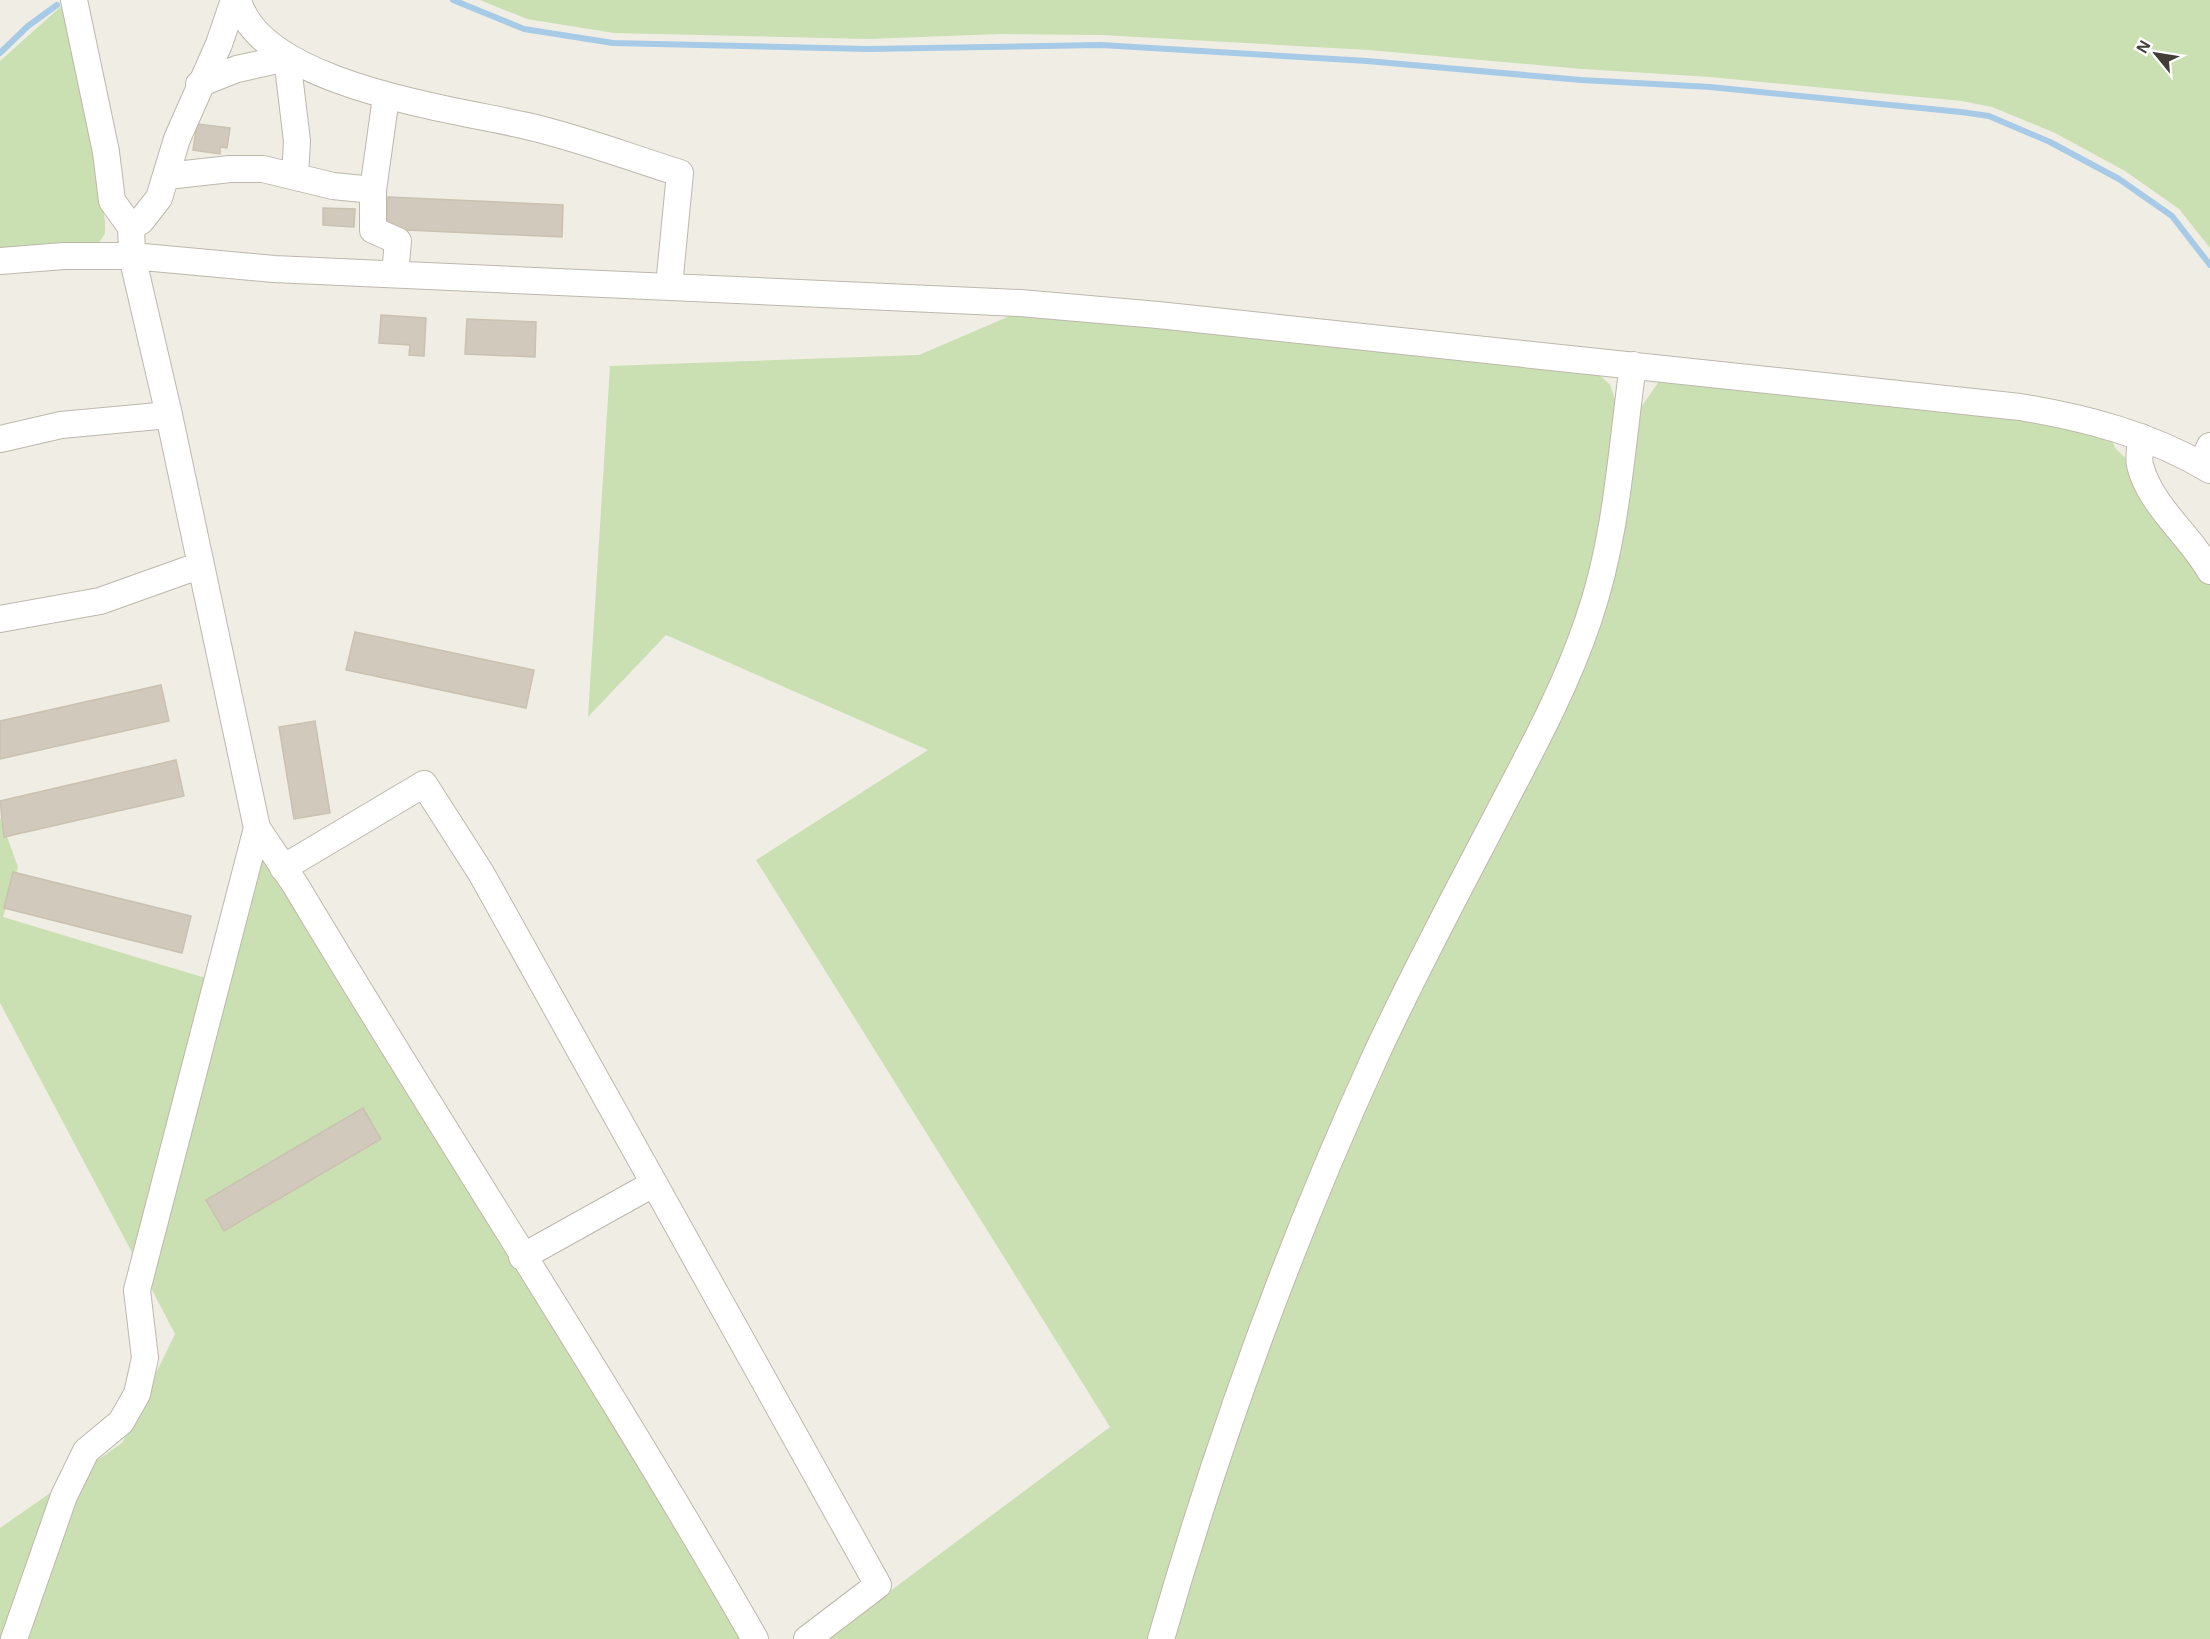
<svg xmlns="http://www.w3.org/2000/svg" width="2210" height="1639" font-family="Arial,sans-serif">
<style>
.green{fill:#cae0b2}
.lines{fill:none;stroke-linecap:round;stroke-linejoin:round}
.stream{stroke:#a7cbe7;stroke-width:6}
.building{fill:#d0c9bc;stroke:#cac1b0;stroke-width:1.5}
.minor-casing{stroke:#bdb8ac;stroke-width:28}
.minor{stroke:#fff;stroke-width:26}
</style>
<rect width="100%" height="100%" fill="#f0ede5"/>
<path class="green" d="M480,0h1730v248l-31,-39 -54,-38 -70,-38 -63,-26 -30,-6 -252,-24 -128,-8 -214,-19 -267,-15 -100,-1 -134,5 -253,-6 -87,-14z
M66,2l39,219v13l-7,10 -98,8v-191z
M1019,312l576,58 15,15 6,17 -8,94 -30,123 -40,97 -122,233 -266,690h-324l284,-212 -354,-567 172,-110 -262,-115 -78,82 22,-351 309,-11z
M1662,377l357,39 92,21 4,11 18,17 77,118v1056h-1039l35,-119 101,-276 77,-182 172,-338 81,-311z
M0,817l18,50 -15,50 206,62 -73,281 -136,-257z
M261,850l247,405 239,384h-747v-111l122,-85 53,-109 -27,-52z"/>
<g class="lines">
<path class="stream" d="M453,0l71,29 89,14 254,6 234,-4 266,16 214,19 129,7 251,25 28,4 61,26 69,37 53,37 38,49
M0,53l28,-27 29,-21"/>
</g>
<path class="building" d="M197,124l33,4 -3,20 -7,-1v7l-27,-4z
M388,197l175,8 -1,32 -176,-8z
M323,208l32,1 -1,18 -31,-2z
M381,315l45,3 -2,38 -15,-1 1,-10 -31,-2z
M467,319l69,3 -1,35 -70,-3z
M355,632l179,38 -8,38 -180,-38z
M161,685l8,36 -169,38v-38z
M315,721l15,92 -36,6 -15,-92z
M176,760l8,36 -180,41 -4,-36z
M13,872l178,44 -9,37 -178,-45z
M363,1108l18,31 -157,92 -18,-31z"/>
<g class="lines">
<defs>
<path id="minor" d="M74,0l32,152 6,49 19,26 1,29 37,159 88,413 39,58c151,253 313,498 459,753
M238,0c22,85 216,109 289,126 52,12 102,31 153,47l-11,113
M199,84l38,-15 50,-11 10,83 -2,35
M386,97l-13,93v40l25,11 -3,33
M167,176l63,-7h33l70,17 40,4
M131,227l10,-6 18,-23 18,-59 42,-95 15,-44
M0,261l64,-5h68l142,13 746,34 138,12 862,92c66,11 132,28 190,63
M2141,437c0,8 -3,20 -1,28 10,41 50,70 70,106
M0,439l61,-14 108,-10
M2201,465l9,-19
M0,619l100,-18 101,-36
M283,868l141,-84 57,89 397,712 -71,54
M522,1257l131,-73
M14,1639l50,-143 22,-45 35,-29 16,-28 8,-36 -8,-68 120,-462
M1161,1639c57,-198 127,-392 213,-580 39,-85 84,-168 127,-251 32,-61 65,-122 87,-187 29,-83 33,-170 45,-256"/>
</defs>
<use href="#minor" class="minor-casing"/>
<use href="#minor" class="minor"/>
</g>
<g transform="translate(2156 54) rotate(300)" stroke="#ffffff" stroke-width="4.5" paint-order="stroke">
<path d="M0-4.5L10 22L0 15L-10 22Z" fill="#423d35"/>
<text y="-9" font-size="16" font-weight="bold" text-anchor="middle" fill="#423d35">N</text>
</g>
</svg>
